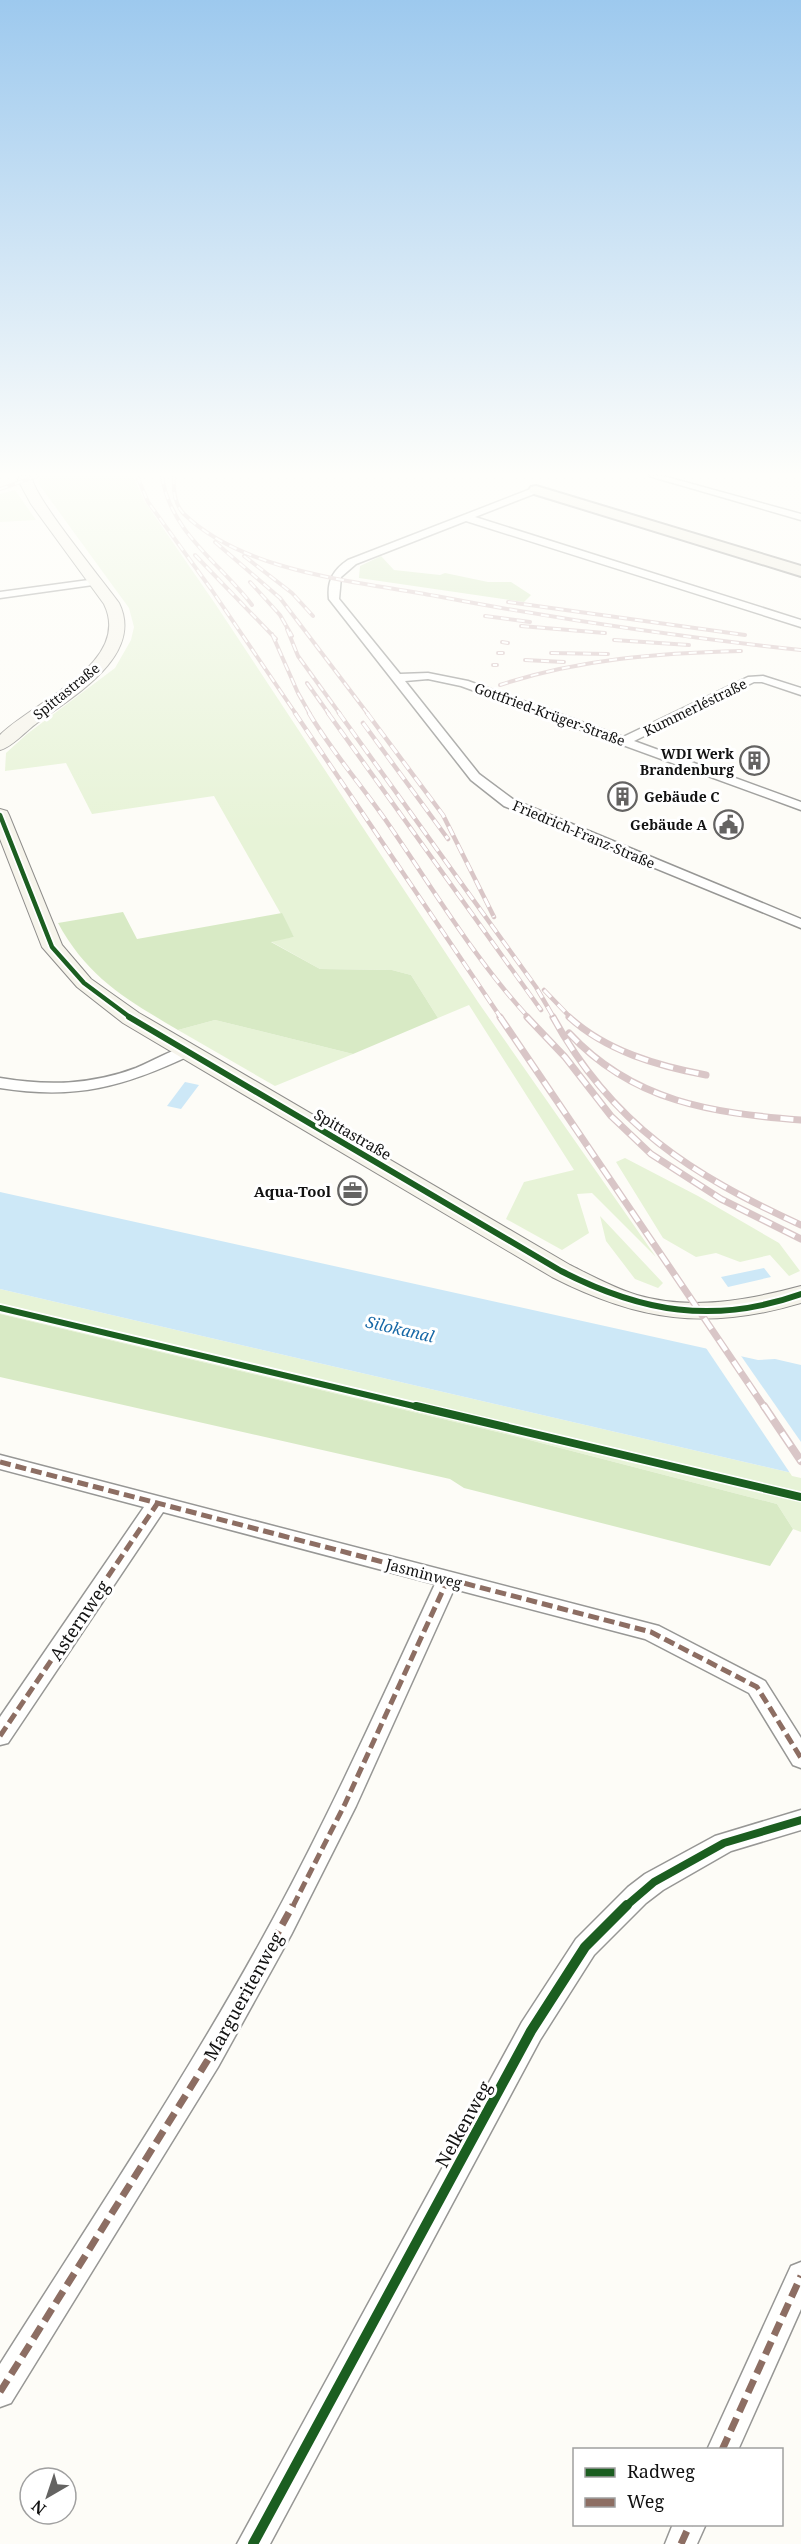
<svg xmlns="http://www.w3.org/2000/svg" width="801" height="2544" font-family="'Noto Serif',serif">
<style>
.green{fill:#e7f3d7}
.forest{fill:#d8eac5}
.water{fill:#cde8f7}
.pier{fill:#fdfcf7}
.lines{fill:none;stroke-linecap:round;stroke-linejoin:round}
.street-casing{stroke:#979795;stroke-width:3}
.secondary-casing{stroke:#8e8d8b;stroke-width:2}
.primary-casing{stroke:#858482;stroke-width:4}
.street{fill:#fffffe;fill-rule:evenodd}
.secondary{fill:#f6f4eb;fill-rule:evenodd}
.primary{fill:#ede9dc;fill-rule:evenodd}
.rail-far3-casing{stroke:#d9c6c7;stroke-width:4}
.rail-far2-casing{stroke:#d9c6c7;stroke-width:4.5}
.rail-far1-casing{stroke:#d9c6c7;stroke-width:7}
.rail-casing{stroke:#d9c6c7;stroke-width:8}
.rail-far3{stroke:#fff;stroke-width:2;stroke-dasharray:8;stroke-linecap:butt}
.rail-far2{stroke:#fff;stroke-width:3;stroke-dasharray:10;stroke-linecap:butt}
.rail-far1{stroke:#fff;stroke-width:4.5;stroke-dasharray:13;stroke-linecap:butt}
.rail{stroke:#fff;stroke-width:5;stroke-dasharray:16;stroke-linecap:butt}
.quiet-far1{stroke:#8d6e63;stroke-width:5;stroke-dasharray:11 5;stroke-linecap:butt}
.quiet{stroke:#8d6e63;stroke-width:7;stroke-dasharray:14 7;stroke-linecap:butt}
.cycleway-far3-casing{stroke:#fff;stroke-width:8}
.cycleway-far2-casing{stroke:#fff;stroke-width:10}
.cycleway-far1-casing{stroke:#fff;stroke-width:11}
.cycleway-casing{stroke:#fff;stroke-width:14}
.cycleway-far3{stroke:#1b5e20;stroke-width:4.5}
.cycleway-far2{stroke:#1b5e20;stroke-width:6}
.cycleway-far1{stroke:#1b5e20;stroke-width:8}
.cycleway{stroke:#1b5e20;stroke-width:10}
.labels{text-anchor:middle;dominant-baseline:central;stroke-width:6;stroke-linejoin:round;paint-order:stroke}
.far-street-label{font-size:14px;fill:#111;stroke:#fff}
.far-poi-label{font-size:14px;font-weight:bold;fill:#111;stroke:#fff;text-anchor:end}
.street-label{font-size:15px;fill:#111;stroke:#fff}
.poi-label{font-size:15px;font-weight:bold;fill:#111;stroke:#fff;text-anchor:end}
.water-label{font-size:16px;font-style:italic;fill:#1768a6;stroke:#fff}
.near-street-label{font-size:18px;fill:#111;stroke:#fff}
</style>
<rect width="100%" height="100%" fill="#fdfcf7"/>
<path class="green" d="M43,476h90l12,26 71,103 262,397 178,255 -64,-64 -15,1 12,39 -27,17 -56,-31 18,-37 50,-12 -105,-165 -31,13 -27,-43 -19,-5 -72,-1 -50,-28 24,-4 -80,-141 -122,18 -26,-51 -61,8 1,-18 21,-19 88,-66 16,-28 3,-13 -5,-19 -91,-125 2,-6z
M15,490l21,30 -36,2v-28z
M215,1020l138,34 -78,32 -97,-56z
M625,1158l73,38 81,47 21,28 -11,5 -19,-21 -30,7 -24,-9 -20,4 -33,-19 -47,-76z
M600,1216l63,67 -5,5 -23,-9 -29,-38z
M0,1289l801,186v57l-8,-3 -16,-25 -263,-68 -514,-122z"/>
<path class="forest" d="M381,556l13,14 46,5 5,-2 43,9h23l20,13 -7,7 -165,-24 1,-12z
M123,912l14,27 145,-26 12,24 -23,5 49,27 72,1 19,5 27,43 -85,36 -138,-34 -37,10c-52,-31 -90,-52 -120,-107z
M0,1314l514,122 263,68 16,25 -23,37 -306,-78 -14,-9 -450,-102z"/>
<path class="water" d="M185,1082l14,3 -18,24 -14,-3z
M0,1192l758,168 17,-1 26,6v110l-801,-186z
M764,1268l7,9 -43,10 -7,-10z"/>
<path class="pier" d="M704,1345l35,8 62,89v36l-9,-2z"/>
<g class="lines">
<defs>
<path id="street" d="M649,476h14l138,38v6z
M536,487l5,3 -2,2 -64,25 326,103v7l-335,-106 -110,43 -15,13 -2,22 61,75 28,-1 40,8 155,56 125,-60 15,-1 38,12v7l-39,-13h-8l-120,59 167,61v8l-340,-124 -33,-7 -23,2 74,93 35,26 287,119v9l-297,-122 -33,-26 -142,-181c-2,-18 4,-29 19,-39z
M96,579l4,1v4l-100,14v-6z
M187,1046l6,2 2,3 -2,3c-69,33 -117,46 -193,34v-10c47,8 91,7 136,-10 17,-7 33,-17 51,-22z
M0,1455l659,171 106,55 36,57v30l-8,-3 -44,-72 -104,-54 -191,-50 -98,217 -65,129 -73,132 -207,336 -11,4v-43c93,-147 190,-292 273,-445 59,-109 110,-223 162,-335l-272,-72 -155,231 -8,2v-28l144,-210 -144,-38z
M801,1810v20l-70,21 -68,39 -17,13 -52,52 -54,85 -270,504h-33l285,-522 54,-83 52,-52 17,-13 70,-38z
M801,2262v47l-63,141h-31l84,-184z
M673,2524h33l-9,20h-32z"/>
<path id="secondary" d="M20,476h12c-2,17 73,107 87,127 26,53 -47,94 -82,120 -10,7 -26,25 -37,27v-15c33,-33 133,-72 104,-131l-73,-100 -13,-24z
M0,809l7,2 2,4 53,130 29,34 48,34 431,252c22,11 44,23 67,30 54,16 112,5 164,-9v17c-94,28 -163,18 -249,-26l-429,-254 -46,-36 -35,-40 -42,-108z"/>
<path id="primary" d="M536,486l265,80v10l-270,-83 -2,-3 2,-3z"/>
</defs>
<use href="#street" class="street-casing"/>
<use href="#secondary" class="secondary-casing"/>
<use href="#primary" class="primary-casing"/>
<use href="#street" class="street"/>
<use href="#secondary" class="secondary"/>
<use href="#primary" class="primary"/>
<defs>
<path id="rail-far3" d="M137,476l11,26 63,87 85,125
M162,476c8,56 58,87 90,129
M174,476c-1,14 0,28 10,38 61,59 172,67 252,82 121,23 243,41 365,54
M0,489l37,-13
M215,542l65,56 88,116
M195,555l81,84
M244,556l48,37 21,23
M250,582l30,33 12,21
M508,602l237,33
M485,616l45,6
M521,626l84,7
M287,629l11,27 42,58
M272,634l26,59 12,21
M614,640l75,5
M502,642l6,1
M498,653h5
M551,653l57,1
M525,660l39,2
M493,665h4
M307,683l22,31
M500,685c79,-26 159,-32 241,-34"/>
<path id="rail-far2" d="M295,713l206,305
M309,713c23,39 54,74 80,112 45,65 86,135 140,193
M328,713l213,297
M339,713l197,274 18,31
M367,713l76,102 51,102
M363,723l85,116
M544,990l27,28"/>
<path id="rail-far1" d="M500,1017l265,391
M527,1017l38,40 46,59 40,38 70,45 80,40
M553,1017c59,108 139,158 248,208
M569,1017c37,34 89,49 137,58
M569,1033c64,69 143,80 232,87"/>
<path id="rail" d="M764,1406l37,55"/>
</defs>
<use href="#rail-far3" class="rail-far3-casing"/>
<use href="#rail-far2" class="rail-far2-casing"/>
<use href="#rail-far1" class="rail-far1-casing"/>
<use href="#rail" class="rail-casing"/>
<use href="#rail-far3" class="rail-far3"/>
<use href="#rail-far2" class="rail-far2"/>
<use href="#rail-far1" class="rail-far1"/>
<use href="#rail" class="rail"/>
<path class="quiet-far1" d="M0,1462l651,170 106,55 44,71
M0,1736l157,-232
M293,1906l51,-100 104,-227"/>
<path class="quiet" d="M0,2392l209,-334 84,-153
M722,2450l79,-174
M681,2544l9,-20"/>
<defs>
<path id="cycleway-far3" d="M0,815l52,132 32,36 47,35"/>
<path id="cycleway-far2" d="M129,1017l432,254c80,41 153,54 240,23
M0,1308l422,100"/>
<path id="cycleway-far1" d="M416,1406l385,91
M626,1906l28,-24 70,-39 77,-23"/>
<path id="cycleway" d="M253,2544l278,-513 54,-84 42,-42"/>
</defs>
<use href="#cycleway-far3" class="cycleway-far3-casing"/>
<use href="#cycleway-far2" class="cycleway-far2-casing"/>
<use href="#cycleway-far1" class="cycleway-far1-casing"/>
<use href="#cycleway" class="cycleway-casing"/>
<use href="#cycleway-far3" class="cycleway-far3"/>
<use href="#cycleway-far2" class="cycleway-far2"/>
<use href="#cycleway-far1" class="cycleway-far1"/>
<use href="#cycleway" class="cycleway"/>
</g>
<linearGradient id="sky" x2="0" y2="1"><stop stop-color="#9dc9ee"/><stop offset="0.57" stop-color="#fefefb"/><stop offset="1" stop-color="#fefefb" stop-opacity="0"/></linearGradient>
<rect width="801" height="832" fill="url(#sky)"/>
<defs>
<symbol id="building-ring" viewBox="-11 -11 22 22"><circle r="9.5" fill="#fff" stroke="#646362" stroke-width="1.5"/><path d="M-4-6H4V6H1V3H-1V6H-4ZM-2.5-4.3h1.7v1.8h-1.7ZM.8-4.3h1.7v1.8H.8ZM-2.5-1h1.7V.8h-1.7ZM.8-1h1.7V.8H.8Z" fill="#646362"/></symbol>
<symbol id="civic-ring" viewBox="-11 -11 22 22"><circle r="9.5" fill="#fff" stroke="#646362" stroke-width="1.5"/><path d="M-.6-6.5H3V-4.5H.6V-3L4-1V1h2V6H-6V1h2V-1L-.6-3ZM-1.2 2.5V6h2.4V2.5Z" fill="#646362"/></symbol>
<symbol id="office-ring" viewBox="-11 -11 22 22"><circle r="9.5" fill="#fff" stroke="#646362" stroke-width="1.5"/><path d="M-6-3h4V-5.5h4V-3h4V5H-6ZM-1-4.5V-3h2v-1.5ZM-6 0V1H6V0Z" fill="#646362"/></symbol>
</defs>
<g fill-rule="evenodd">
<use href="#building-ring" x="738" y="744" width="33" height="33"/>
<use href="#building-ring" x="606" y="780" width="33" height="33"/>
<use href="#civic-ring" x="712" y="808" width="33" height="33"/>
<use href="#office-ring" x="336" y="1174" width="33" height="33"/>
</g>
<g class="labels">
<g class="far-street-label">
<text transform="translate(66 691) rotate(-39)">Spittastraße</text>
<text transform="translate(695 707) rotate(-26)">Kummerléstraße</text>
<text transform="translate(550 714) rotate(20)">Gottfried-Krüger-Straße</text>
<text transform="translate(584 834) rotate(23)">Friedrich-Franz-Straße</text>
</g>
<g class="far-poi-label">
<text x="734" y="753">WDI Werk<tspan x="734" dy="16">Brandenburg</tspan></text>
<text x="644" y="796" text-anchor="start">Gebäude C</text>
<text x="707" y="824">Gebäude A</text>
</g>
<g class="street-label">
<text transform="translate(353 1134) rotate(30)">Spittastraße</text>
<text transform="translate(424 1573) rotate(15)">Jasminweg</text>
</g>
<g class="poi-label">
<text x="331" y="1191">Aqua-Tool</text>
</g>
<g class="water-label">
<text transform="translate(400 1329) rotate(13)">Silokanal</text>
</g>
<g class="near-street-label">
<text transform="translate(79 1620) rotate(-56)">Asternweg</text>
<text transform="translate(243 1996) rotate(-61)">Margueritenweg</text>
<text transform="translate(463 2124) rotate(-61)">Nelkenweg</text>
</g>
</g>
<rect x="573" y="2448" width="210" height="78" fill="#ffffff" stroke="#a0a0a0" stroke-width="1.5"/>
<rect x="585" y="2468" width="30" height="9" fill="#1b5e20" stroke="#a0a0a0" stroke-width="1.5"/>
<text x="627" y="2478" font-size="18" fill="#111111">Radweg</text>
<rect x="585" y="2498" width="30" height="9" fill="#8d6e63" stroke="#a0a0a0" stroke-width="1.5"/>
<text x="627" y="2508" font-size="18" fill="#111111">Weg</text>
<g transform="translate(48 2496) rotate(219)"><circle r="28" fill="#ffffff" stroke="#a0a0a0" stroke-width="1.5"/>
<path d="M0-4.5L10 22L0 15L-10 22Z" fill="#646362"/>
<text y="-9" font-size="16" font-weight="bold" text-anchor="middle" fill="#111111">N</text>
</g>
</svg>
